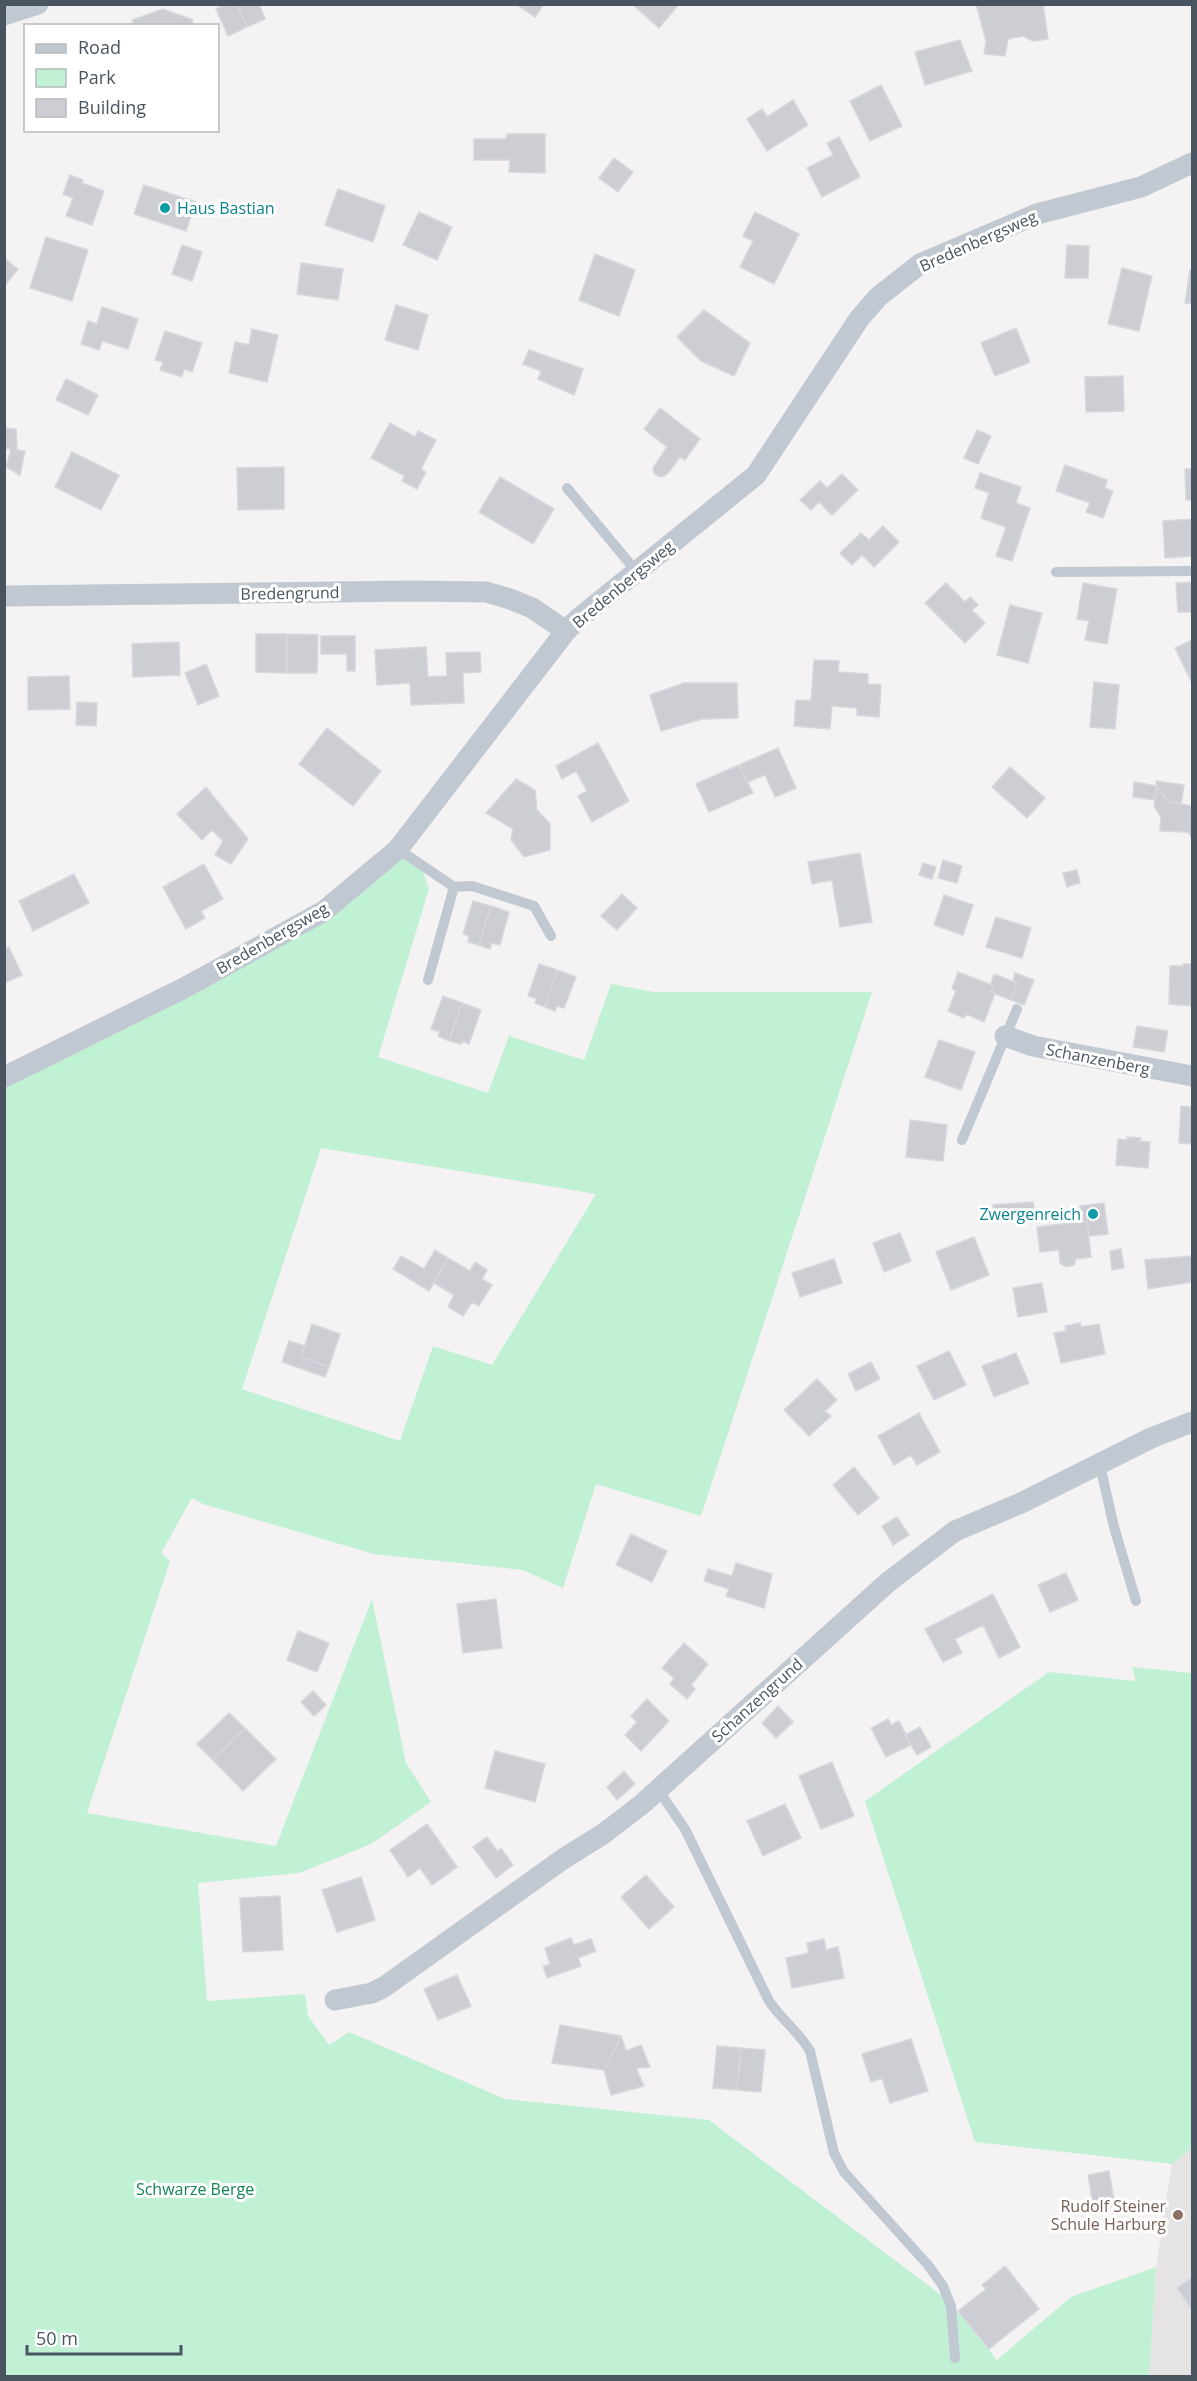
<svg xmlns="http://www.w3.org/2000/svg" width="1197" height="2381" font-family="'Open Sans',sans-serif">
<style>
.education{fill:#e5e3e4}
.green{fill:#c1f1d5;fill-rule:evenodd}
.building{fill:#ccced4;stroke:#d6d8dd;stroke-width:1.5}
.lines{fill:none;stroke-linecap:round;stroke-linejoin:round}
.service{stroke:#c0c9d1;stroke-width:10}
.minor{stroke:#c0c9d1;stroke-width:21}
.culture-dot{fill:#0f9aa8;stroke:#fff;stroke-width:2}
.education-dot{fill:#8d6e63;stroke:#fff;stroke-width:2}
.labels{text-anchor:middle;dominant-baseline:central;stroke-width:6;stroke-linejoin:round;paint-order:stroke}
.culture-label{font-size:16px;fill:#0d838f;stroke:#fff;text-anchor:start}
.street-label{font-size:16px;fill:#495460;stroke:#fff}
.park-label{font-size:16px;fill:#168552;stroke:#fff}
.education-label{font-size:16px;fill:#785e54;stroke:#fff;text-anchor:end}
</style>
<rect width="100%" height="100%" fill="#f4f2f2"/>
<path class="education" d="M1192,2148v228h-43l7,-109 16,-103z"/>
<path class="green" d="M398,849l23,16 8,24 -51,168 110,36 21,-57 75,24 27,-76 43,8h218l-171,524 -105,-32 -33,104 -40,-18 -149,-16 -171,-50 -11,-6 -31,55 9,8 -83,252 189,33 96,-247 34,164 25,39 -60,42 -72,29 -101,10 9,118 98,-7 3,22 21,29 20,-13 156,67 204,21 240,181 48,59 74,-63 85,-30 -7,109h-1144v-1307l319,-158zM321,1148l275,46 -104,171 -59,-19 -33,95 -158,-52z
M1132,1667l60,6v475l-20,16 -197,-22 -110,-341 184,-129 87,9z"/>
<path class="building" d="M225,4h12l10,23 -19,9 -12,-27z
M237,4h22l6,15 -18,8z
M516,4h28l-9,13z
M632,4h47l-20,24z
M976,4h67l5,35 -15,2 -10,-5 -15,3 -3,17 -21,-2 2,-13z
M163,9l30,11 -2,6h-57l-2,-6z
M960,40l12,31 -47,14 -10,-33z
M881,85l21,41 -32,15 -20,-40z
M793,100l15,25 -41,26 -20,-32 15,-10 5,8z
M507,134h38v39l-36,-1 1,-12h-36v-21h32z
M839,137l21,40 -38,20 -15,-29 26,-13 -6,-12z
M614,158l19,14 -15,20 -19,-14z
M70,175l13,5 -1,3 22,8 -12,34 -26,-9 7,-18 -10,-4z
M144,185l52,17 -10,29 -52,-17z
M338,189l47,17 -12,36 -48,-17z
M419,212l33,15 -15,33 -34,-15z
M755,212l44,22 -25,50 -34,-17 13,-26 -10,-5z
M46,237l42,13 -16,51 -42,-13z
M182,245l20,7 -10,29 -20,-7z
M1067,245l22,1 -1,32h-23z
M595,254l40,16 -16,46 -40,-16z
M4,258l14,11 -12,15 -2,-1z
M301,263l42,6 -5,31 -41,-6z
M1122,268l30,8 -13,55 -31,-7z
M1190,270h2v34l-7,-1z
M396,305l32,10 -10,35 -33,-10z
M102,307l36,12 -10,30 -26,-8 -3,9 -18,-6 7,-23 9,3z
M704,310l46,33 -16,33 -33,-15 -24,-24z
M1016,328l14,34 -35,14 -14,-33z
M252,329l26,6 -11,47 -38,-9 6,-31 14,3z
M165,331l37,12 -10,29 -8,-3 -2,8 -22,-7 3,-8 -8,-2z
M529,350l54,19 -9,26 -36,-16 3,-8 -18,-7z
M1123,376l1,35 -38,1 -1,-35z
M66,379l32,16 -10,20 -32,-15z
M660,408l40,31 -15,21 -5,-3 -11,15 -5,4 -5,1 -5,-4 -1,-5 14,-21 -23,-18z
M390,423l25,14 3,-6 18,9 -15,29 5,3 -9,17 -15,-8 3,-5 -34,-18z
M4,428l12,1 1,21 8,1 -5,24 -14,-8 5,-18 -7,-1z
M977,430l14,6 -13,28 -14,-6z
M72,452l47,23 -18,35 -46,-23z
M1065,465l42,15 -2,8 8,3 -10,27 -17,-6 4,-9 -34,-12z
M284,467v42l-46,1 -1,-42z
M1185,469h7v31h-6z
M980,473l41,14 -5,16 14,5 -18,53 -16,-5 10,-29 -25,-9 8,-25 -14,-5z
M842,474l16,16 -26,25 -13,-13 -8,8 -11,-10 20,-19 7,7z
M500,477l54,32 -21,35 -54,-32z
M1192,519v37l-27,2 -2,-37z
M883,526l16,16 -25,25 -12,-12 -10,10 -12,-12 21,-20 8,7z
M1192,582v30h-14l-2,-29z
M946,583l19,19 5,-5 8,8 -6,5 13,13 -20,20 -40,-40z
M1083,583l34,6 -10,55 -22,-4 4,-19 -12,-2z
M1010,605l32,8 -14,50 -31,-8z
M256,634h31v39l-31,-1z
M287,634l31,1 -1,38h-30z
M321,636h34v35h-8v-17h-26z
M1192,640v43l-17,-35z
M179,642l1,33 -47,2 -1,-33z
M426,647l2,30 19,-1 -1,-23 34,-1 1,20 -18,1 1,30 -53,2 -1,-22 -33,2 -2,-35z
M814,660l25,1 -1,11 30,2v10l13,1 -2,32 -22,-2v-7l-25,-2 -2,23 -36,-3 2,-26 15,1z
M206,664l13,32 -21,9 -13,-32z
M69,676l1,33 -42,1v-33z
M1094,682l25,3 -4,44 -25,-2z
M684,683h53l1,35 -36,1 -41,12 -11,-36z
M77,702l20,1 -1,23 -20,-1z
M327,728l54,43 -28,35 -54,-42z
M598,743l31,58 -37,21 -14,-26 9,-5 -11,-20 -14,8 -6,-13z
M778,748l18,40 -21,9 -10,-22 -17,7 -9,-17z
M739,765l14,28 -44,19 -13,-28z
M1010,767l35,31 -18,20 -35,-31z
M516,779l19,11 2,20 13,14v26l-26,7 -13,-17 2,-11 -27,-16z
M1156,781l28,4 -3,19 -13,-3 -11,-15z
M1134,782l23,4 -2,14 -22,-3z
M1157,786l11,15 24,5v32l-4,-6 -28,-1 1,-14 -7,-11z
M206,787l42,52 -17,25 -16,-9 8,-14 -11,-11 -10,10 -25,-26z
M860,853l12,69 -32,5 -8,-47 -20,4 -4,-22z
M943,860l19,6 -5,17 -19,-5z
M923,863l13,4 -4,12 -13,-4z
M204,864l19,35 -22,12 4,7 -19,11 -23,-42z
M1077,870l3,13 -13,4 -4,-14z
M74,874l15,29 -56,28 -14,-30z
M622,894l15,14 -20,22 -16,-14z
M944,895l29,10 -10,30 -29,-10z
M473,901l18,5 -12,39 -11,-3 1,-6 -6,-2z
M491,906l18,6 -9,33 -8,-2 -2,6 -11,-4z
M996,917l35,11 -9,30 -36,-11z
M9,947l13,28 -18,8v-34z
M539,964l18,6 -12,37 -10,-4 2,-4 -9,-3z
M1183,964h9v42l-23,-2 1,-38h13z
M557,970l19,7 -12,31 -7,-2 -2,5 -10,-4z
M958,972l36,14 -3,6 4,1 -11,29 -18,-8 -2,4 -16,-7 8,-20 -4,-2z
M1015,973l19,7 -10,25 -13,-5 6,-17 -4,-2z
M994,974l23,9 -6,17 -20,-8 3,-6 -3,-2z
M443,996l19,7 -13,38 -11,-5 2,-4 -9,-3z
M462,1003l19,7 -12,34 -7,-3 -1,3 -12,-3z
M1137,1026l31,5 -4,21 -31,-5z
M939,1040l36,12 -14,38 -36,-13z
M1181,1106l11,1v37l-13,-1z
M910,1120l37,5 -4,36 -37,-4z
M1127,1137l14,1 -1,3 10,1 -2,26 -32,-3 2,-26 9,1z
M1033,1202l2,12 -41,2 -1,-11z
M1104,1203l4,31 -19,2 -2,-15 -6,1 -1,-16z
M1087,1221l4,36 -15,2 -2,6 -8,2 -6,-4 -1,-13 -19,2 -3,-25z
M900,1233l11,28 -27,11 -11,-29z
M974,1237l15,38 -38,15 -15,-38z
M1121,1249l3,19 -12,2 -2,-19z
M435,1250l13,8 -19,33 -36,-22 8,-13 23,13z
M1192,1256v26l-44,7 -3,-29z
M448,1258l22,13 5,-9 12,8 -5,9 10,6 -13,21 -7,-4 -9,14 -15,-9 6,-12 -20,-12z
M834,1259l8,24 -42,14 -8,-24z
M1042,1283l5,29 -29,5 -5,-29z
M1080,1323l1,4 18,-3 6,30 -44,9 -7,-30 12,-2 -1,-5z
M312,1324l28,10 -11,33 -28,-10z
M289,1341l16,5 -4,11 28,10 -4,10 -43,-15z
M949,1351l17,34 -32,15 -17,-34z
M1016,1353l13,30 -35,14 -12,-31z
M871,1362l9,17 -24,12 -8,-17z
M817,1379l20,21 -12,11 6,5 -22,20 -25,-26z
M919,1413l21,39 -23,13 -6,-10 -17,10 -16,-29z
M854,1467l25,31 -21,17 -25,-30z
M897,1517l12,18 -16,10 -11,-19z
M631,1534l36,17 -15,31 -36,-17z
M736,1563l36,11 -8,34 -38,-12 3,-7 -25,-8 4,-12 24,7z
M1066,1573l12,27 -28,12 -12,-27z
M993,1594l27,53 -21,11 -16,-33 -28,14 7,14 -19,9 -18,-33z
M496,1599l6,49 -39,5 -6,-49z
M298,1631l31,12 -12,29 -30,-12z
M684,1643l24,21 -17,21 4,4 -8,10 -17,-15 4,-6 -12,-10z
M313,1691l13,14 -12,11 -13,-14z
M647,1699l22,22 -28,30 -16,-16 12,-13 -6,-6z
M778,1706l15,16 -17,16 -14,-15z
M229,1713l16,15 -32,32 -16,-16z
M888,1719l3,6 8,-4 12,24 -25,12 -15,-29z
M920,1727l11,20 -14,8 -12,-20z
M245,1728l31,31 -33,32 -30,-31z
M495,1751l50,13 -10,38 -50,-14z
M832,1762l22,54 -33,13 -22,-53z
M624,1771l11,13 -18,16 -10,-13z
M785,1804l16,34 -38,18 -16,-35z
M427,1824l30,43 -25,18 -12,-17 -12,9 -18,-27z
M487,1837l10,14 4,-3 12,17 -17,13 -23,-31z
M646,1875l28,32 -25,22 -28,-32z
M361,1877l14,43 -38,12 -15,-42z
M280,1896l3,54 -40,2 -3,-54z
M571,1938l3,7 17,-6 5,12 -18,7 3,8 -34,12 -4,-12 7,-2 -5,-16z
M824,1939l2,11 12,-3 6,31 -52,10 -6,-30 23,-5 -2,-10z
M457,1975l14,31 -33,14 -14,-31z
M560,2025l61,11 -17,34 -52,-7z
M621,2036l5,15 15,-6 9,22 -14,1 8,18 -33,9 -7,-25z
M911,2039l17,52 -38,12 -8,-25 -11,4 -9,-28z
M717,2046l24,2 -4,42 -24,-2z
M741,2048l24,2 -4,42 -24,-2z
M1109,2171l6,35 -21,4 -6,-35z
M1005,2266l34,43 -50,40 -31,-38 28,-22 -4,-4z
M1192,2277v33l-15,-22z"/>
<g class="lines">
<path class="service" d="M567,488l69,83
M1056,572l136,-1
M398,849l56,38 18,-1 62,20 17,30
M428,980l26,-93
M962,1140l55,-131
M1100,1465l14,62 22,74
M659,1791l26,38 84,172c12,18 30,31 41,50l24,102 10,19 84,93 15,21 8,20 4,52"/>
<path class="minor" d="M4,15l34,-11
M4,596l408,-5 74,1 24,7 22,9 34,23
M1005,1036l28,10 159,30
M4,1077l180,-89 140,-77 74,-62 168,-218 12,-12 178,-144 103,-156 19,-22 42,-33 117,-50 104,-27 51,-24
M335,2000l37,-7 12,-6 179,-128 40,-25 38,-29 246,-222 68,-52 66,-28 130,-65 41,-16"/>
</g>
<g class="culture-dot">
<circle cx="165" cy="208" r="6"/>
<circle cx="1093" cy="1214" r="6"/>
</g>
<circle class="education-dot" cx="1178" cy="2215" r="6"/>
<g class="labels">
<g class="culture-label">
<text x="177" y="208">Haus Bastian</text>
<text x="1081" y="1214" text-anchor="end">Zwergenreich</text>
</g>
<g class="street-label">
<text transform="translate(978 241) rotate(-24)">Bredenbergsweg</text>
<text transform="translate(623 584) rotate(-40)">Bredenbergsweg</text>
<text transform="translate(290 593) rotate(-1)">Bredengrund</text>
<text transform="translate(272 938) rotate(-30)">Bredenbergsweg</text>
<text transform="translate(1098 1059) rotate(11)">Schanzenberg</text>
<text transform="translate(757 1700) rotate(-42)">Schanzengrund</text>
</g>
<g class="park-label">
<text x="195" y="2189">Schwarze Berge</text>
</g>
<g class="education-label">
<text x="1166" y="2206">Rudolf Steiner<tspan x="1166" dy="18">Schule Harburg</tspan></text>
</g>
</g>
<rect width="1197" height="2381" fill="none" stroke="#495460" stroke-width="12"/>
<rect x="24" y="24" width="195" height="108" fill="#ffffff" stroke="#b6bbbf" stroke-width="1.5"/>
<rect x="36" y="44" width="30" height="9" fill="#c0c9d1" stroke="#b6bbbf" stroke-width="1.5"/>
<text x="78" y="54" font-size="18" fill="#495460">Road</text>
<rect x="36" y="69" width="30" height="18" fill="#c1f1d5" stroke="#b6bbbf" stroke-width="1.5"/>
<text x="78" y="84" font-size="18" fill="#495460">Park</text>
<rect x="36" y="99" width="30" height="18" fill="#ccced4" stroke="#b6bbbf" stroke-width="1.5"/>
<text x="78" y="114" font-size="18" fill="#495460">Building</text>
<path d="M27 2345v9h154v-9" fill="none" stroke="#495460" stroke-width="3"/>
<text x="36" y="2345" font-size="18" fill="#495460" stroke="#ffffff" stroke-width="4.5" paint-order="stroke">50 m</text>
</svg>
